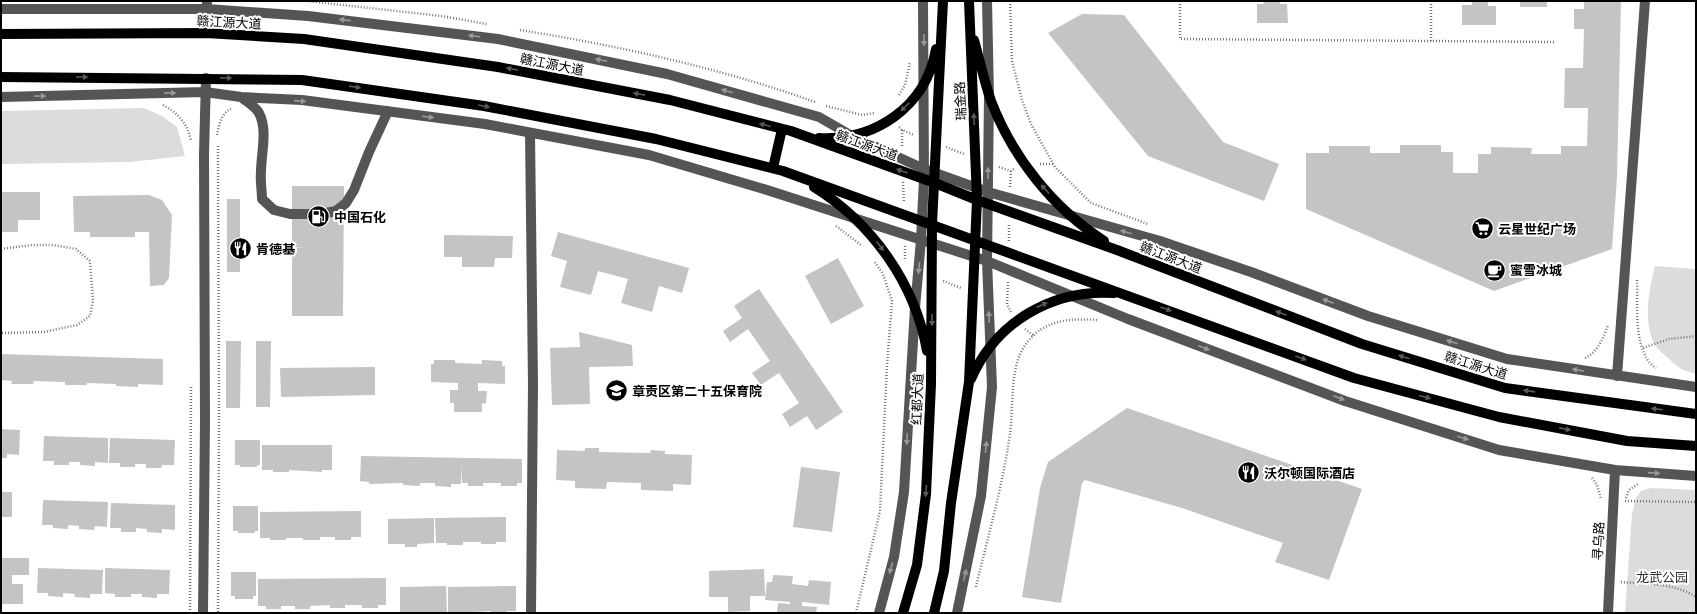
<svg xmlns="http://www.w3.org/2000/svg" width="1697" height="614" font-family="Ubuntu,'Noto Sans SC',sans-serif">
<style>
.green{fill:#dcdcdc}
.building{fill:#c4c4c4}
.lines{fill:none;stroke-linecap:round;stroke-linejoin:round}
.path{stroke:#777;stroke-width:2.5;stroke-dasharray:1 2;stroke-linecap:butt}
.minor{stroke:#555;stroke-width:10}
.major{stroke:#000;stroke-width:10}
.oneway{fill:#999}
.oneway2{fill:#595959}
.labels{text-anchor:middle;dominant-baseline:central;stroke-width:4;stroke-linejoin:round;paint-order:stroke}
.street-label{font-size:13px;fill:#000;stroke:#fff}
.poi-label{font-size:13px;font-weight:bold;fill:#000;stroke:#fff;text-anchor:start}
.park-label{font-size:13px;fill:#333;stroke:#fff}
</style>
<rect width="100%" height="100%" fill="#fff"/>
<path class="green" d="M144,108l18,8 15,11 8,29 -55,6 -129,2v-53z
M1655,266l41,3v104c-10,0 -20,-7 -27,-14 -4,-4 -12,-10 -15,-16 -11,-23 -5,-53 1,-77z
M1651,488l45,2v123h-71l7,-99 4,-16 5,-7z"/>
<path class="building" d="M1263,1h17v3h7l1,19h-31v-19h7z
M1472,1h16v5h8v19h-34v-20h10z
M1520,1h27v6h-27z
M1584,1h37l-4,176 -5,72 -118,42 -188,-82v-56h23v-7h41v7h30v-8h41v7h12v21h25v-19h13v-7l41,1 -1,6h30v-8h26l1,-38h-24l1,-40h18l1,-39h-10v-20h10z
M1082,14l42,1 99,127 56,22 -15,37 -116,-45 -100,-123z
M292,186h52l-1,130h-51v-68l12,-1h-12z
M1,192h39v28h-22v12h-17z
M149,195l13,5 10,15 -3,63 -5,7 -14,1 -1,-54h-14v5h-45v-5h-16l-1,-36z
M227,199h13v73h-13z
M558,232l131,36 -7,25 -23,-7 -7,26 -31,-9 7,-24 -30,-8 -7,24 -31,-8 7,-26 -16,-5z
M444,235l69,1 -1,22h-17l-1,9h-32v-10h-18z
M838,258l26,48 -33,18 -26,-48z
M759,289l84,123 -27,18 -9,-14 -17,11 -8,-13 17,-11 -20,-30 -18,12 -9,-12 18,-12 -22,-32 -18,13 -7,-11 19,-13 -8,-12z
M579,332l53,13 1,21 -44,1 1,37 -38,1 -2,-57 30,-1z
M226,341h15l-1,67h-14z
M256,341h15l-1,66h-14z
M1,354l162,5v26l-25,-1v3l-22,-1v-2l-29,-1v2h-22v-3l-31,-1 -1,3h-22l1,-3 -11,-1z
M434,360h21v3l27,1v-4l20,1v5h3v18l-27,-1v8h9l-1,13 -4,-1v9h-28v-9h-4v-13h8v-7l-27,-1v-18h3z
M375,367v28l-94,2 -1,-29z
M1127,408l235,81 -33,91 -54,-18 8,-19 -101,-35 -97,-28 -3,3 -21,120 -39,-6 18,-109 8,-26z
M1,429l19,1 -1,25 -12,-1v4h-6z
M44,436l64,2v25l-13,-1v4l-15,-1v-3h-11v3h-15v-4h-11z
M110,438l65,2 -1,25h-12l-1,3h-15v-4h-11v3h-15v-4h-11z
M235,440h25v25h-3v2h-17v-2h-5z
M262,445h70v25h-10v2l-33,-2v2h-16v-2h-11z
M585,448h14v4l51,1 1,-3 14,1v3l27,1 -1,30 -18,-1v7l-32,-1v-7l-34,-1 -1,7 -31,-1v-7l-19,-1 1,-30 28,1z
M361,456l161,3v24h-5v3h-16v-3h-18v3h-15v-3h-6l-1,-18v19h-10v3l-16,-1v-3h-15v3l-17,-1v-2l-34,1v-2l-9,-1z
M801,467l39,5 -8,60 -39,-5z
M1,492h11v25h-11z
M43,500l65,2 -1,25 -12,-1 -1,4 -15,-1v-3l-11,-1v4l-15,-1v-3h-11z
M111,503l64,2v25l-13,-1v4l-15,-1v-3l-11,-1v4h-15v-4h-11z
M233,506h25v25h-3v2h-17v-2h-5z
M361,511v26h-10v3h-16v-3h-15v3h-17v-2h-17v2h-16v-2h-10v-26z
M506,517v25h-10v2h-15v-2h-18v3h-16v-2h-11l-1,-25z
M434,518v25l-17,1v3h-12v-3h-17v-25z
M1,558h28v17h-17v9h11v20h-22z
M38,568l65,2 -1,24h-12v4l-16,-1 1,-3 -12,-1v4l-15,-1v-3h-11z
M105,568l65,2 -1,24h-12v4l-15,-1v-3h-11v3h-16v-3l-10,-1z
M764,569l1,27h-15v15l-22,1v-15h-19v-26z
M231,572h25v24h-3v3h-18v-3h-4z
M773,575l20,1 -1,8 16,2 1,-6 22,2 -2,23 -27,-3v4l15,1 -1,6h-39l1,-10 12,1v-2l-25,-2 2,-18h5z
M386,578v27h-8v3h-16v-3h-17v3h-15v-3l-20,1v3h-15v-3h-14v3h-15v-3h-8v-27z
M446,586l1,26h-18v1l-29,-1v-25z
M516,586v25h-10l1,2h-16v-2l-18,1v1l-25,-1v-25z"/>
<g class="lines">
<path class="path" d="M307,1l134,15 46,8
M1010,1l2,60 10,39 9,24 24,43 36,36 57,21
M1180,1v38l376,3
M1431,1v40
M520,30c100,16 200,38 295,72
M899,95l6,-10 5,-23
M163,105c15,8 25,19 28,36
M826,106l36,9 13,-2
M899,127l3,3 12,5
M902,130v17
M217,135c2,-10 4,-23 16,-27
M218,146l1,276 -1,191
M946,147l18,7
M1040,164h13
M999,167l12,4 3,-2
M903,182l1,21
M1010,187l1,-16
M836,226l25,19
M1009,241v-17
M905,246v15
M1,249l31,-4h21l23,4 14,12 3,40 -3,15 -13,9 -33,7 -43,1
M1637,280c1,25 -3,57 10,79 2,4 6,7 9,9
M943,281l18,7
M1008,282l-1,22 4,8
M1025,329l9,7
M1643,348l26,-9 27,-3
M1585,358c12,-5 19,-21 23,-33
M1592,478l5,7 4,14
M1626,498l3,-8 9,-6
M1625,501l71,1
M1621,582c25,2 54,1 75,15
M976,587c12,-51 27,-102 34,-154 4,-28 -1,-67 16,-89 17,-24 44,-26 71,-24
M190,613l1,-227
M856,613l24,-102 7,-146 5,-64 -9,-27 -9,-13"/>
<path class="minor" d="M1,9h206l101,7 190,23 169,35 152,43 33,19 72,33 64,23 172,49 91,31 117,44 139,43 189,28
M206,33l1,-32
M1,97l204,-5 36,5 61,3 183,24 164,31 118,35 220,71 141,58 217,82 154,49 116,20 81,6
M241,97c6,5 14,9 18,16 9,17 2,41 2,59 -1,9 1,18 1,27l12,11 16,4h31l15,-3 10,-8 8,-13 15,-38 19,-41
M530,133l3,251 -2,229
M1617,376l28,-375
M203,613l2,-192 -1,-267 2,-76
M879,613l15,-56 10,-65 11,-184 6,-68 3,-61 -1,-178
M957,613l24,-117 11,-109 -5,-126 2,-165 -2,-95
M1608,613l7,-143"/>
<path class="major" d="M1,34l205,-1 98,6 194,28 172,33 121,31 144,52 42,17 140,50 245,94 143,44 191,26
M974,40c6,21 10,41 17,61 22,57 62,107 113,140
M1,77l301,3 182,26 172,33 127,32 571,207 145,39 128,24 69,5
M819,138c56,3 107,-31 117,-89
M773,168l9,-39
M814,187c58,36 101,96 113,164
M971,379c25,-57 81,-90 143,-86
M903,613l14,-48 9,-71 5,-110 1,-160 11,-223
M934,613l10,-42 7,-68 18,-121 8,-182 -8,-199"/>
</g>
<defs><path id="oneway-solid" d="M-6-.8H1V-3.2L6.5 0L1 3.2V.8H-6Z"/></defs>
<g class="oneway">
<use href="#oneway-solid" transform="translate(345 20) rotate(-173)"/>
<use href="#oneway-solid" transform="translate(474 36) rotate(-173)"/>
<use href="#oneway-solid" transform="translate(924 40) rotate(89)"/>
<use href="#oneway-solid" transform="translate(601 60) rotate(-168)"/>
<use href="#oneway-solid" transform="translate(727 91) rotate(-164)"/>
<use href="#oneway-solid" transform="translate(170 93) rotate(-1)"/>
<use href="#oneway-solid" transform="translate(40 96) rotate(-1)"/>
<use href="#oneway-solid" transform="translate(300 101) rotate(4)"/>
<use href="#oneway-solid" transform="translate(428 117) rotate(7)"/>
<use href="#oneway-solid" transform="translate(988 173) rotate(-89)"/>
<use href="#oneway-solid" transform="translate(1126 232) rotate(-164)"/>
<use href="#oneway-solid" transform="translate(919 268) rotate(96)"/>
<use href="#oneway-solid" transform="translate(1328 301) rotate(-159)"/>
<use href="#oneway-solid" transform="translate(989 317) rotate(-92)"/>
<use href="#oneway-solid" transform="translate(1452 342) rotate(-163)"/>
<use href="#oneway-solid" transform="translate(1204 348) rotate(21)"/>
<use href="#oneway-solid" transform="translate(1578 370) rotate(-171)"/>
<use href="#oneway-solid" transform="translate(1339 398) rotate(21)"/>
<use href="#oneway-solid" transform="translate(1463 438) rotate(18)"/>
<use href="#oneway-solid" transform="translate(907 439) rotate(93)"/>
<use href="#oneway-solid" transform="translate(986 447) rotate(-84)"/>
<use href="#oneway-solid" transform="translate(1654 473) rotate(4)"/>
<use href="#oneway-solid" transform="translate(891 568) rotate(105)"/>
<use href="#oneway-solid" transform="translate(965 575) rotate(-77)"/>
</g>
<g class="oneway2">
<use href="#oneway-solid" transform="translate(512 69) rotate(-169)"/>
<use href="#oneway-solid" transform="translate(82 77)"/>
<use href="#oneway-solid" transform="translate(226 78) rotate(1)"/>
<use href="#oneway-solid" transform="translate(355 87) rotate(8)"/>
<use href="#oneway-solid" transform="translate(639 94) rotate(-169)"/>
<use href="#oneway-solid" transform="translate(484 106) rotate(10)"/>
<use href="#oneway-solid" transform="translate(905 107) rotate(136)"/>
<use href="#oneway-solid" transform="translate(974 119) rotate(-93)"/>
<use href="#oneway-solid" transform="translate(765 125) rotate(-166)"/>
<use href="#oneway-solid" transform="translate(902 171) rotate(-160)"/>
<use href="#oneway-solid" transform="translate(1045 189) rotate(-132)"/>
<use href="#oneway-solid" transform="translate(880 246) rotate(53)"/>
<use href="#oneway-solid" transform="translate(1042 305) rotate(-25)"/>
<use href="#oneway-solid" transform="translate(1166 309) rotate(20)"/>
<use href="#oneway-solid" transform="translate(1281 313) rotate(-159)"/>
<use href="#oneway-solid" transform="translate(932 320) rotate(90)"/>
<use href="#oneway-solid" transform="translate(1404 357) rotate(-163)"/>
<use href="#oneway-solid" transform="translate(1301 358) rotate(20)"/>
<use href="#oneway-solid" transform="translate(1529 391) rotate(-172)"/>
<use href="#oneway-solid" transform="translate(1425 397) rotate(15)"/>
<use href="#oneway-solid" transform="translate(1657 409) rotate(-173)"/>
<use href="#oneway-solid" transform="translate(1565 429) rotate(11)"/>
<use href="#oneway-solid" transform="translate(926 491) rotate(94)"/>
</g>
<defs>
<symbol id="fuel-disc" viewBox="-11 -11 22 22"><circle r="9.5" fill="#000" stroke="#fff"/><path d="M-5.5-6h7V0h2V4h1.3V-2.5L3-4.5l.8-.8L6-3V5H2.5V1h-1V6h-7ZM-4.2-4.7v3.2H.2V-4.7Z" fill="#fff"/></symbol>
<symbol id="supermarket-disc" viewBox="-11 -11 22 22"><circle r="9.5" fill="#000" stroke="#fff"/><path d="M-6-5.5h2.5l.6 2H6L4.5 2H-2.5L-4.4-4H-6ZM-1.5 3.2a1.3 1.3 0 1 0 .1 0ZM3 3.2a1.3 1.3 0 1 0 .1 0Z" fill="#fff"/></symbol>
<symbol id="restaurant-disc" viewBox="-11 -11 22 22"><circle r="9.5" fill="#000" stroke="#fff"/><path d="M-5-6h1v4h1v-4h1v4h1v-4h1v5L-1.5 .5V6h-2V.5L-5-1ZM5-6V6H3V1.5H1.5Q1.5-4 5-6Z" fill="#fff"/></symbol>
<symbol id="cafe-disc" viewBox="-11 -11 22 22"><circle r="9.5" fill="#000" stroke="#fff"/><path d="M-5.5-4.5H6V0H3Q3 3.5 0 3.5H-2.5Q-5.5 3.5-5.5 0ZM3-3.2v2h1.7v-2ZM-6 4.5H4V6H-6Z" fill="#fff"/></symbol>
<symbol id="school-disc" viewBox="-11 -11 22 22"><circle r="9.5" fill="#000" stroke="#fff"/><path d="M0-5L7-2L0 1L-7-2ZM-4 1L0 2.5L4 1V4Q0 6-4 4Z" fill="#fff"/></symbol>
</defs>
<g fill-rule="evenodd">
<use href="#fuel-disc" x="306" y="204" width="25" height="25"/>
<use href="#supermarket-disc" x="1470" y="216" width="25" height="25"/>
<use href="#restaurant-disc" x="228" y="236" width="25" height="25"/>
<use href="#cafe-disc" x="1482" y="258" width="25" height="25"/>
<use href="#school-disc" x="604" y="378" width="25" height="25"/>
<use href="#restaurant-disc" x="1236" y="460" width="25" height="25"/>
</g>
<g class="labels">
<g class="street-label">
<text transform="translate(229 22) rotate(3)">赣江源大道</text>
<text transform="translate(552 64) rotate(11)">赣江源大道</text>
<text transform="translate(960 101) rotate(-93)">瑞金路</text>
<text transform="translate(867 145) rotate(20)">赣江源大道</text>
<text transform="translate(1171 257) rotate(21)">赣江源大道</text>
<text transform="translate(1476 365) rotate(17)">赣江源大道</text>
<text transform="translate(917 399) rotate(-88)">红都大道</text>
<text transform="translate(1598 541) rotate(-87)">寻乌路</text>
</g>
<g class="poi-label">
<text x="334" y="217">中国石化</text>
<text x="1498" y="229">云星世纪广场</text>
<text x="256" y="249">肯德基</text>
<text x="1510" y="270">蜜雪冰城</text>
<text x="632" y="391">章贡区第二十五保育院</text>
<text x="1264" y="473">沃尔顿国际酒店</text>
</g>
<g class="park-label">
<text x="1662" y="577">龙武公园</text>
</g>
</g>
<rect width="1697" height="614" fill="none" stroke="#000000" stroke-width="4"/>
</svg>
